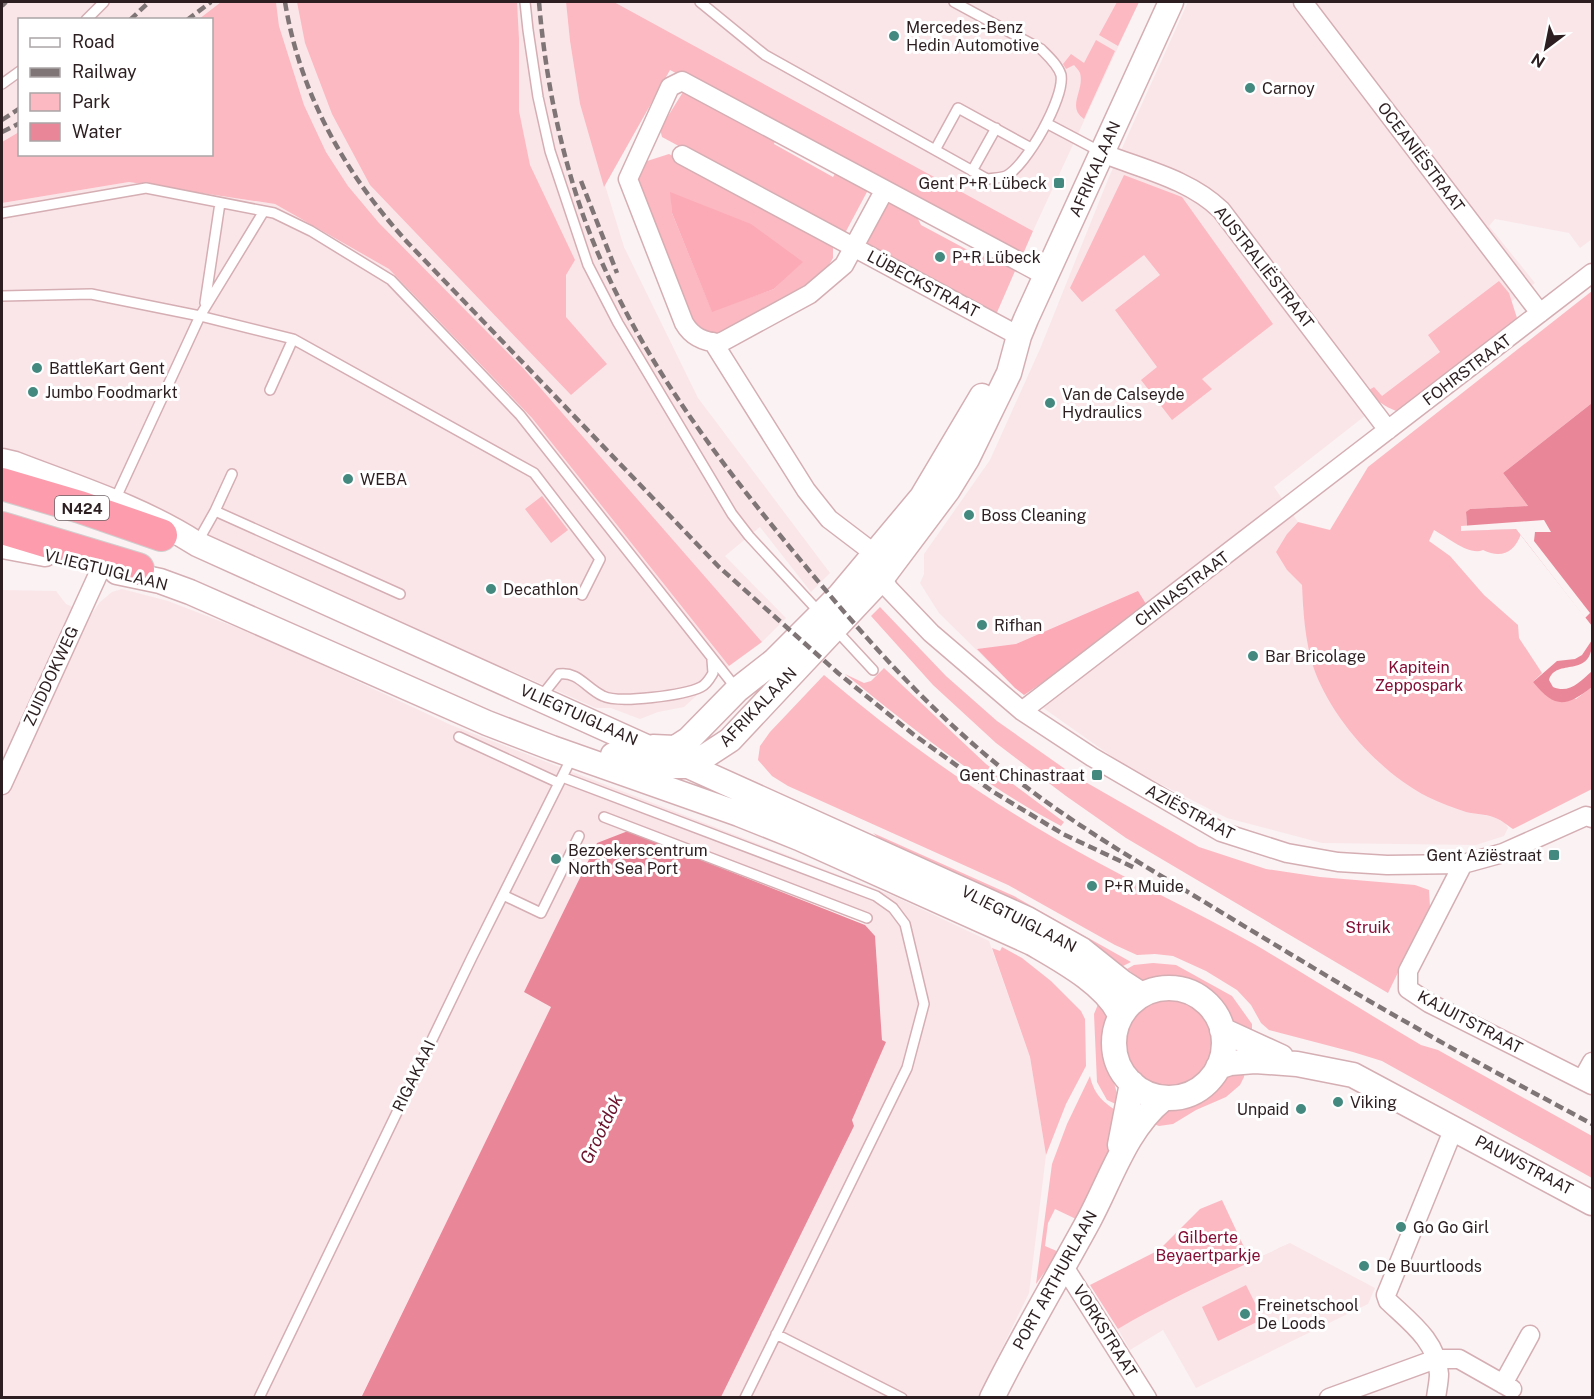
<svg xmlns="http://www.w3.org/2000/svg" width="1594" height="1399" font-family="'Public Sans',sans-serif">
<style>
.built{fill:#fae6e9}
.green{fill:#fcb9c2;fill-rule:evenodd}
.forest{fill:#fbaab6}
.water{fill:#e98798}
.pier{fill:#faf2f3}
.lines{fill:none;stroke-linecap:round;stroke-linejoin:round}
.lane-casing{stroke:#d5aeb3;stroke-width:12}
.street-casing{stroke:#d5aeb3;stroke-width:21}
.secondary-casing{stroke:#d5aeb3;stroke-width:27}
.highway-casing{stroke:#d1cece;stroke-width:34}
.lane{stroke:#fff;stroke-width:9}
.street{stroke:#fff;stroke-width:18}
.secondary{stroke:#fff;stroke-width:24}
.highway{stroke:#fc9cac;stroke-width:32}
.rail{stroke:#807576;stroke-width:4.5;stroke-dasharray:9 4.5;stroke-linecap:butt}
.poi-dot{fill:#44897f;stroke:#fff;stroke-width:2}
.labels{text-anchor:middle;dominant-baseline:central;stroke-width:6;stroke-linejoin:round;paint-order:stroke}
.shield{fill:#fff;stroke:#6c6264;stroke-width:1.5}
.shield-label{font-size:15px;font-weight:bold;fill:#2d1f21}
.poi-label{font-size:16px;fill:#2d1f21;stroke:#fff;text-anchor:start}
.street-label{font-size:16px;fill:#2d1f21;stroke:#fff}
.park-label{font-size:16px;fill:#850e36;stroke:#fff}
.water-label{font-size:18px;font-style:italic;fill:#6a132c;stroke:#fff}
</style>
<rect width="100%" height="100%" fill="#faf2f3"/>
<path class="built" d="M2,2h219l-22,17 -179,1 -1,112 -17,10z
M276,2h290l4,39 10,63 44,143 74,151 132,175 -19,19 -51,-65 -35,29 61,62 -24,24 -239,-274 -144,-145 -31,-37 -22,-34 -22,-47 -25,-79z
M614,2h525l-106,229z
M1188,2h404v237l-12,9 -11,-15 -74,-14 -6,7 46,57 -261,204 24,35 -11,12v36l15,15 1,25 10,56 39,66 25,29 31,24 22,12 37,15 27,5 11,6 3,5 -4,8 -28,9 -154,-2 -95,-25 -100,-51 -112,-79 -76,-75 -19,-30 4,-9v-20l66,-94 50,-111 69,-172z
M129,182l146,22 114,65 143,149 197,248 -45,41 -26,5 -18,7 -29,-11h-15l-409,-180 -96,-47 -89,-34v-244z
M122,589l46,12 98,38 185,86 445,172 93,44 41,116 16,98 -17,138 -51,104h-257l133,-271 -2,-6 33,-78 -3,-2 -7,-104 -12,-13 -74,-28 -192,-52 -73,149 28,14 -191,391 -359,1v-808l54,1 10,13 25,11 9,-13 12,-10z
M1290,1243l85,45 -7,16 -172,84 -33,-58 -33,20 -12,-21 33,-20z"/>
<path class="green" d="M221,2h55l3,24 25,79 22,47 22,34 31,37 144,145 239,274 -33,24 -197,-248 -143,-149 -114,-65 -146,-22 -127,21v-61l17,-10 1,22h192v-134l-13,-1z
M297,2h220l2,37v72l11,54 45,95 -9,15v42l41,47 -36,31 -201,-210 -38,-71 -27,-71z
M566,2h48l419,229 -10,23 -353,-184 -66,117 -24,-83 -10,-63z
M1117,2h22l-21,44 -19,-11z
M1096,40l19,11 -31,68c-18,-12 1,-29 -4,-46 -1,-3 -4,-5 -6,-8l-8,4 -3,-5 8,-10 13,9z
M683,92h7l85,49 -1,3 59,33 3,-5 32,18 -24,45 -24,-14 -4,-5 -58,-32h-9l-87,-47 -2,-8z
M669,154l164,89v15l-13,22 -104,56 -24,-7 -57,-147 9,-20zM671,193l131,69 -28,27 -62,22 -40,-98z
M1124,175l58,22 91,127 -71,55 10,10 -40,31 -31,-40 16,-13 -42,-57 45,-35 -16,-20 -62,47 -12,-14z
M887,201l30,16 4,8 56,30 9,-1 29,17 -20,46 -35,-18v-5l-65,-34 -31,-14z
M1499,281l10,12 8,25 -9,11 -102,78 -10,4c-12,-5 -20,-10 -27,-21l5,-3 8,9 58,-44 -12,-17z
M1592,291v112l-89,70 25,33 -58,3 -4,4 1,13h-6v5l55,-2 5,5c-7,19 -20,25 -38,16 -14,6 -36,-13 -49,-20l-5,11 21,15 34,39 34,30 1,13 23,35 -9,9 43,17 16,-12v102l-79,40c-6,-4 -13,-10 -20,-12 -8,-3 -18,-3 -27,-5 -12,-4 -26,-9 -38,-15 -48,-24 -98,-80 -115,-131 -8,-26 -10,-55 -11,-81l-15,-15 -11,-18 11,-18 11,-12 32,8 38,-63z
M542,496l26,34 -17,13 -26,-34z
M880,607l66,69 51,45 78,55 124,71 67,22 54,8 95,8 14,5 1,17 -42,86 -262,-155 -60,-42 -70,-53 -63,-58 -62,-69z
M884,668l102,96 78,58 -3,4c-78,-41 -147,-96 -216,-152l19,9 7,-2z
M824,675c79,67 162,125 253,176 58,33 119,60 177,93 56,33 111,68 167,101l17,5 154,86v42l-210,-117 -29,-9 -84,-22 -8,-7 -10,-18 -14,-15 -31,-19 -33,-15 -18,-2 -18,1 -22,-10 -107,-60 -220,-99 -16,-10 -14,-16 2,-14 10,-14z
M873,833l141,63 117,66 -8,4 -44,-28 -192,-93z
M1002,947l20,11 29,23 30,30 4,8 1,47 -20,38 -20,51 -16,-98 -38,-109 8,3z
M1153,963l23,2 56,31 20,28v14l-19,-12 -17,-26 -21,-14 -22,-6 -22,2 -9,-2 -15,-11 7,-4z
M1123 1044a46 46 0 1 1 92 0a46 46 0 1 1-92 0Z
M1099,1002l9,15 -2,25 1,12 13,52 -13,-6 -10,-18 -3,-68z
M1245,1067l-1,10 -4,8 -14,12 -30,13 -23,14 -14,2 -8,-3 14,-15c18,-1 32,-4 45,-16 17,-13 12,-17 35,-25z
M1090,1076c4,19 14,27 30,37l-11,50 -33,56 -21,-10 -7,14 -3,23 14,6 -23,32 16,-120 15,-40z
M1222,1200l29,62 39,-19c-57,28 -117,53 -172,86l-28,-44 69,-35 41,-41z
M1246,1285l17,34 -45,22 -16,-34z"/>
<path class="forest" d="M670,192l81,32 52,38 -29,27 -62,23 -40,-99z
M1138,591l8,13 -77,61 -45,30 -9,-7 -38,-39 39,-5z"/>
<path class="water" d="M1592,403v223l-76,-97 -55,2v-5h6l-1,-14 4,-3 58,-3 -25,-33z
M1592,640c1,40 -36,17 -43,40l4,7c16,7 27,-5 39,-16v16c-26,20 -37,22 -59,-5l24,-21 18,-2 7,-4z
M628,831l237,94 10,11 7,104 4,2 -34,78 2,6 -133,271 -360,1 190,-391 -27,-15 73,-149z"/>
<path class="pier" d="M1544,520l7,12h-16l-1,9 56,72 -5,5 -69,-89 -55,2v-5z"/>
<g class="lines">
<defs>
<path id="lane" d="M525,2l3,28 10,67 12,54 38,114 30,58 114,191 17,22 71,77
M700,2l65,53 222,124c6,-1 14,-1 19,-3 20,-10 59,-78 55,-101 -3,-10 -13,-19 -20,-26l-87,-47
M86,20l18,-18
M2,84l18,-13
M1048,124l53,28
M935,150l23,-42 73,40
M972,171l24,-43
M2,213l144,-25 128,25 37,18 80,49 129,135 216,273
M2,296l89,-2 109,22 93,23 241,134 66,86 -18,36
M205,303l15,-100
M270,390l23,-51
M232,474l-17,37 185,83
M114,502l86,-186 64,-105
M197,543l18,-32
M836,630l37,40
M540,698l19,-24c19,-3 28,15 44,22 16,8 82,-1 98,-9 6,-3 9,-9 12,-14l-1,-13
M459,737l100,46
M562,777l314,119 17,12 12,16 19,80 -17,64 -162,330
M604,817l263,101
M503,895l38,18 38,-77
M776,1334l126,64
M259,1398l213,-441 101,-202"/>
<path id="street" d="M1303,2l237,311
M1102,153c40,16 87,26 119,57l167,220
M682,155l337,181
M884,191l-40,74 -34,29 -90,49c-16,-1 -28,-6 -36,-20l-56,-144 42,-92 12,-6 364,195
M713,342l93,148 23,29 46,35
M882,578l7,11 42,44 91,78 70,46 129,75 66,21 51,9 49,3 76,-1 40,-11 83,-37 6,2
M1022,711l570,-438
M2,785l99,-217
M1463,864l-55,107v18l21,14 163,82
M1582,1080l10,-18
M1063,1265l84,133
M1503,1384l27,-49
M1329,1398l107,-39h23l53,30
M1436,1398c1,-8 3,-17 3,-24 -2,-33 -29,-52 -51,-73l-2,-6 68,-167"/>
<path id="secondary" d="M2,461l13,3c62,24 126,44 182,80l830,375 55,31 40,32 20,13
M2,546l43,8
M117,572l43,9 30,11 297,131 65,25 187,66 60,24 233,105c29,17 74,41 88,72
M653,747l22,1 14,-9 48,-49 37,-29 66,-66 82,-98 60,-101
M613,755l42,11h35l40,-26 152,-162 66,-88 19,-31 42,-86 10,-37 7,-17 145,-317
M1114 1043a55 55 0 1 1 110 0a55 55 0 1 1-110 0Z
M1222,1030l59,27
M1218,1067l12,-4 25,-2 42,3 56,11 239,128
M1120,1145l12,-62
M992,1398c30,-61 65,-119 97,-178 22,-41 37,-91 74,-121"/>
<path id="highway" d="M2,484l78,23 81,28
M2,528l136,41"/>
</defs>
<use href="#lane" class="lane-casing"/>
<use href="#street" class="street-casing"/>
<use href="#secondary" class="secondary-casing"/>
<use href="#highway" class="highway-casing"/>
<use href="#lane" class="lane"/>
<use href="#street" class="street"/>
<use href="#secondary" class="secondary"/>
<use href="#highway" class="highway"/>
<path class="rail" d="M285,2c15,92 60,172 123,241l311,324 119,106 75,61 79,57 71,43 72,34
M539,2c6,72 20,144 44,213 47,132 135,246 224,353 64,77 130,151 210,212 68,53 144,95 217,140 60,36 120,73 181,107 58,34 118,65 177,97
M2,6l4,-4
M130,20l19,-18
M187,20l24,-18
M2,120l18,-12
M2,132l18,-9
M581,181l36,92"/>
</g>
<g class="poi-dot">
<circle cx="894" cy="36" r="6"/>
<circle cx="1250" cy="88" r="6"/>
<rect x="1053" y="177" width="12" height="12" rx="3"/>
<circle cx="940" cy="257" r="6"/>
<circle cx="37" cy="368" r="6"/>
<circle cx="33" cy="392" r="6"/>
<circle cx="1050" cy="403" r="6"/>
<circle cx="348" cy="479" r="6"/>
<circle cx="969" cy="515" r="6"/>
<circle cx="491" cy="589" r="6"/>
<circle cx="982" cy="625" r="6"/>
<circle cx="1253" cy="656" r="6"/>
<rect x="1091" y="769" width="12" height="12" rx="3"/>
<rect x="1548" y="849" width="12" height="12" rx="3"/>
<circle cx="556" cy="859" r="6"/>
<circle cx="1092" cy="886" r="6"/>
<circle cx="1338" cy="1102" r="6"/>
<circle cx="1301" cy="1109" r="6"/>
<circle cx="1401" cy="1227" r="6"/>
<circle cx="1364" cy="1266" r="6"/>
<circle cx="1245" cy="1314" r="6"/>
</g>
<g class="labels">
<rect class="shield" x="55" y="496" width="54" height="24" rx="4.5"/>
<g class="shield-label">
<text x="82" y="508">N424</text>
</g>
<g class="poi-label">
<text x="906" y="27">Mercedes-Benz<tspan x="906" dy="18">Hedin Automotive</tspan></text>
<text x="1262" y="88">Carnoy</text>
<text x="1047" y="183" text-anchor="end">Gent P+R Lübeck</text>
<text x="952" y="257">P+R Lübeck</text>
<text x="49" y="368">BattleKart Gent</text>
<text x="45" y="392">Jumbo Foodmarkt</text>
<text x="1062" y="394">Van de Calseyde<tspan x="1062" dy="18">Hydraulics</tspan></text>
<text x="360" y="479">WEBA</text>
<text x="981" y="515">Boss Cleaning</text>
<text x="503" y="589">Decathlon</text>
<text x="994" y="625">Rifhan</text>
<text x="1265" y="656">Bar Bricolage</text>
<text x="1085" y="775" text-anchor="end">Gent Chinastraat</text>
<text x="568" y="850">Bezoekerscentrum<tspan x="568" dy="18">North Sea Port</tspan></text>
<text x="1542" y="855" text-anchor="end">Gent Aziëstraat</text>
<text x="1104" y="886">P+R Muide</text>
<text x="1350" y="1102">Viking</text>
<text x="1289" y="1109" text-anchor="end">Unpaid</text>
<text x="1413" y="1227">Go Go Girl</text>
<text x="1376" y="1266">De Buurtloods</text>
<text x="1257" y="1305">Freinetschool<tspan x="1257" dy="18">De Loods</tspan></text>
</g>
<g class="street-label">
<text transform="translate(1421 157) rotate(53)">OCEANIËSTRAAT</text>
<text transform="translate(1095 169) rotate(-66)">AFRIKALAAN</text>
<text transform="translate(1264 267) rotate(52)">AUSTRALIËSTRAAT</text>
<text transform="translate(923 284) rotate(28)">LÜBECKSTRAAT</text>
<text transform="translate(1467 370) rotate(-37)">FOHRSTRAAT</text>
<text transform="translate(106 570) rotate(14)">VLIEGTUIGLAAN</text>
<text transform="translate(1182 589) rotate(-37)">CHINASTRAAT</text>
<text transform="translate(51 676) rotate(-65)">ZUIDDOKWEG</text>
<text transform="translate(758 707) rotate(-46)">AFRIKALAAN</text>
<text transform="translate(579 715) rotate(24)">VLIEGTUIGLAAN</text>
<text transform="translate(1190 812) rotate(28)">AZIËSTRAAT</text>
<text transform="translate(1019 919) rotate(27)">VLIEGTUIGLAAN</text>
<text transform="translate(1470 1022) rotate(28)">KAJUITSTRAAT</text>
<text transform="translate(414 1076) rotate(-64)">RIGAKAAI</text>
<text transform="translate(1524 1165) rotate(28)">PAUWSTRAAT</text>
<text transform="translate(1055 1280) rotate(-61)">PORT ARTHURLAAN</text>
<text transform="translate(1105 1331) rotate(58)">VORKSTRAAT</text>
</g>
<g class="park-label">
<text x="1419" y="667">Kapitein<tspan x="1419" dy="18">Zeppospark</tspan></text>
<text x="1368" y="927">Struik</text>
<text x="1208" y="1237">Gilberte<tspan x="1208" dy="18">Beyaertparkje</tspan></text>
</g>
<g class="water-label">
<text transform="translate(601 1129) rotate(-64)">Grootdok</text>
</g>
</g>
<rect width="1594" height="1399" fill="none" stroke="#2d1f21" stroke-width="6"/>
<rect x="18" y="18" width="195" height="138" fill="#ffffff" stroke="#aba5a6" stroke-width="1.5"/>
<rect x="30" y="38" width="30" height="9" fill="#ffffff" stroke="#aba5a6" stroke-width="1.5"/>
<text x="72" y="48" font-size="18" fill="#2d1f21">Road</text>
<rect x="30" y="68" width="30" height="9" fill="#807576" stroke="#aba5a6" stroke-width="1.5"/>
<text x="72" y="78" font-size="18" fill="#2d1f21">Railway</text>
<rect x="30" y="93" width="30" height="18" fill="#fcb9c2" stroke="#aba5a6" stroke-width="1.5"/>
<text x="72" y="108" font-size="18" fill="#2d1f21">Park</text>
<rect x="30" y="123" width="30" height="18" fill="#e98798" stroke="#aba5a6" stroke-width="1.5"/>
<text x="72" y="138" font-size="18" fill="#2d1f21">Water</text>
<g transform="translate(1546 48) rotate(212)" stroke="#ffffff" stroke-width="4.5" paint-order="stroke">
<path d="M0-4.5L10 22L0 15L-10 22Z" fill="#2d1f21"/>
<text y="-9" font-size="16" font-weight="bold" text-anchor="middle" fill="#2d1f21">N</text>
</g>
</svg>
